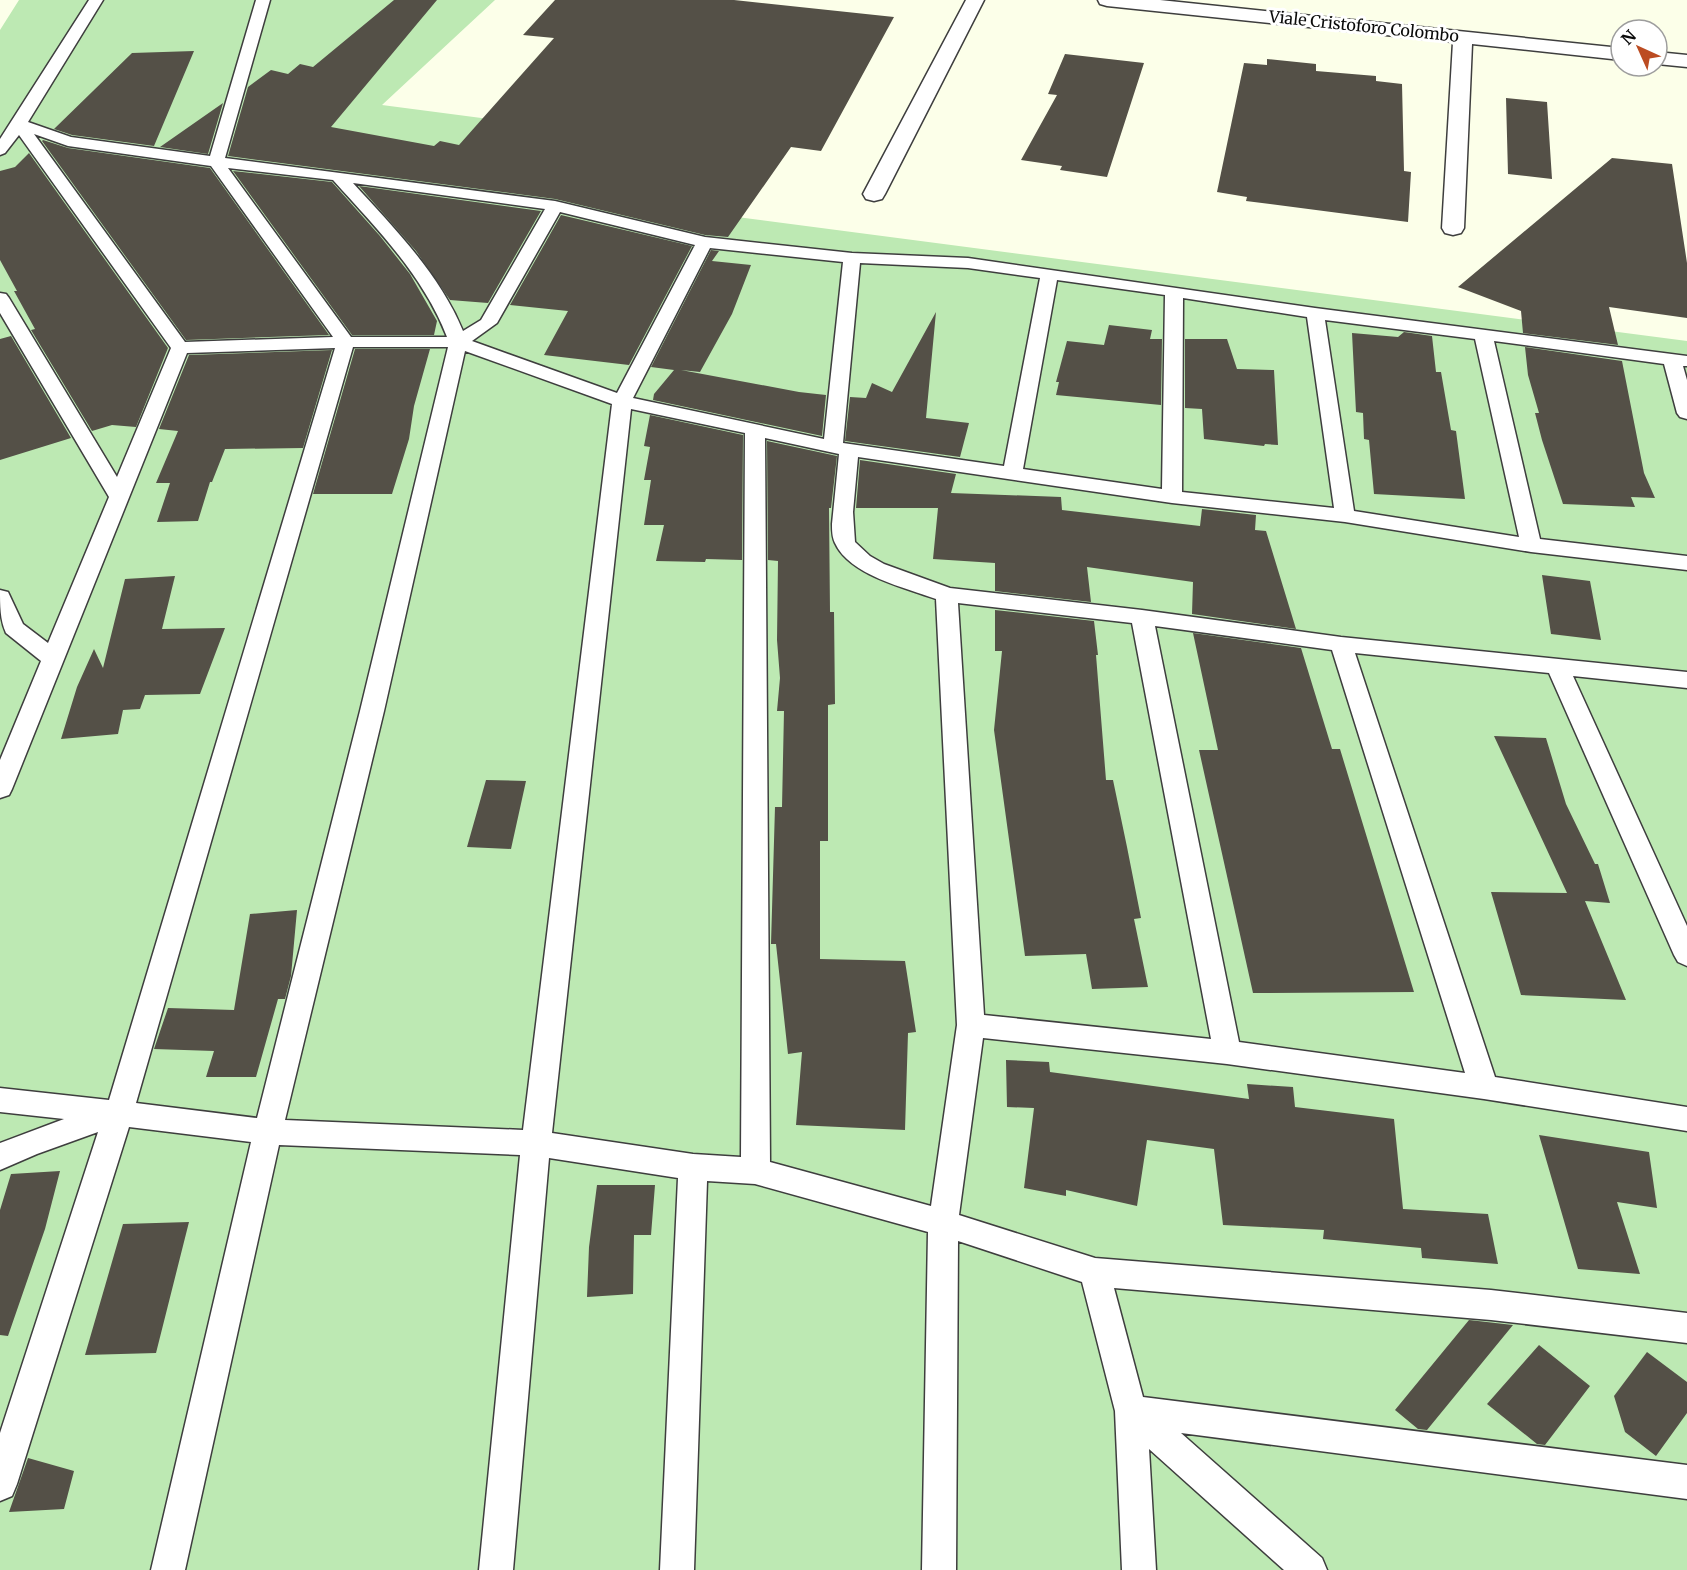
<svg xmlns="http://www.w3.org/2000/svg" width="1687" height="1570" font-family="Merriweather,serif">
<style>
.green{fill:#bde9b3}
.building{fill:#545047}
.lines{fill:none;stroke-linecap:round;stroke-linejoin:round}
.service-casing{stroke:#3e3e3e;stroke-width:3}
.minor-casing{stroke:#3e3e3e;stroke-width:3}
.service{fill:#fff;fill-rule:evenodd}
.minor{fill:#fff;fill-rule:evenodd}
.labels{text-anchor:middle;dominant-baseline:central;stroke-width:6;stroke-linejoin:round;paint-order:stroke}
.far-street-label{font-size:16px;fill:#0b0b0b;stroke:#fff}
</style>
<rect width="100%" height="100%" fill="#fcffe9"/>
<path class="green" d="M19,0h476l-113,105 243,32 -49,59 1111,145v1229h-1687v-1540z"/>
<path class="building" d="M394,0h43l-106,127 103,19 6,-5 19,4 95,-107 -31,-3 32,-35h179l160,17 -73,134 -30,-4 -63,90 -23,-2 -150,-36 -327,-43 20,-69 23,-17 17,4 12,-10 13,3z
M194,51l-40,95 -82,-11 -18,-6 78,-76z
M1065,54l79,9 -37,114 -47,-7 2,-4 -41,-6 36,-65 -9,-1z
M1267,59l49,5v7l60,5v5l26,3 2,87 7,1 -3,50 -162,-21 1,-4 -30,-5 27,-129 23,2z
M1506,98l41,4 5,77 -44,-5z
M223,103l-15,51 -48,-7z
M43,140l25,8 142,20 119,167 -143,5 -144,-199z
M29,153l139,195 -32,79 -24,-2 -20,6 -61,-101 4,-1 -21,-38h3l-17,-31v-89l15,-4z
M1612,158l60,6 15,99v55l-78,-11 9,38 -95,-12 -2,-22 -63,-24z
M233,171l99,11 48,54 30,38 27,47 -3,14h-82z
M359,186l182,25 -53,92 -38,-3 -34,-49z
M561,215l131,31 -63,119 -85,-10 24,-44 -58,-6z
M711,250l8,1 -7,10 39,4 -19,49 -32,58 -19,-2 118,22 27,3 -4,41 -169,-36 1,-6 20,-24 -23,-3z
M936,312l-10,106 43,5 -9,34 -115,-16 5,-44 16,1 6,-15 20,9z
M1109,325l43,5 -2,9h12l-1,66 -105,-10 3,-13h-3l11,-41 37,4z
M1404,332l28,4 4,36h5l10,58 5,1 9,68 -91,-5 -5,-54 -5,-1 -1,-26 -7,-1 -4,-79 46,4z
M11,336l60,102 -71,22v-121z
M1185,339h42l10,30 37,1 4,75 -13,-1 -1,2 -60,-7 -2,-30 -17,-1z
M1525,347l97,14 22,112 11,25 -24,-1 4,10 -72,-3 -21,-64 -7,-27h4l-11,-38z
M355,349h75l-16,57 -5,33 -17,55h-79z
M332,350l-29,98 -78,1 -13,33h-2l-12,39 -41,1 13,-39h-14l22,-52 -19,-2 30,-74z
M650,415l93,20 -1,125 -36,-1 -1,3 -49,-1 8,-36h-20l7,-45h-7l6,-33 -6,-1z
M767,441l70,15 -6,52h-2l1,104h4l1,92 -7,1v136h-8v118l85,2 11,71 -8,1 -3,97 -109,-5 6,-73 -14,2 -12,-110h-5l4,-137h7l2,-96h-7l3,-33 -3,-38 1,-79 -10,-1z
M860,460l96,14 -5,19 110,4 1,13 138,16 2,-17 54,6 -1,15 11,1 30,98 -104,-15 1,-32 -106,-15 4,35 -96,-11v-28l-62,-4 5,-51h-82z
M1542,575l48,6 11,59 -50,-6z
M175,576l-13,53 63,-1 -25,66 -55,1 -5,14 -17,1 -5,24 -57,5 16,-52 17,-38 9,19 22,-89z
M995,610l99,11 4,34h-2l10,125h7l14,67 14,71 -7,1 14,68 -56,2 -6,-35 -61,2 -31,-226 8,-79h-7z
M1193,633l108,15 31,101h8l74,243 -161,1 -54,-243h19z
M1494,736l52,2 20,66 29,60h3l12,39 -25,-2 41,99 -105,-5 -30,-103 76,1z
M486,780l40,1 -15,68 -44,-2z
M297,910l-6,66 -6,23h-7l-22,78h-50l8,-26 -60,-2 14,-41 66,2 16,-96z
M1006,1060l43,2 1,10 199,27 -2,-15 46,3 2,20 99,12 9,90 85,5 10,50 -76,-6 -1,-10 -98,-9 1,-9 -101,-5 -9,-76 -67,-9 -10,66 -71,-16v6l-42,-8 10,-80 -27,-1z
M1539,1135l110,17 8,56 -40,-6 23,72 -62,-5z
M60,1171l-15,58 -37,107 -8,-1v-125l11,-36z
M597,1185h58l-4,50h-17l-1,59 -46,3 2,-50z
M189,1222l-33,131 -71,2 38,-131z
M1469,1320l44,5 -86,105 -9,-1 -23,-19z
M1539,1345l51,41 -45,59 -8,-1 -50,-40z
M1647,1352l40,30v31l-31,43 -31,-24 -11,-36z
M28,1458l46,13 -10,38 -55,3z"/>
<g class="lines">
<defs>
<path id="service" d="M89,0h14l-75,122 43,15 139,19 46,-156h14l-45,158 330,43 150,36 147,16 116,5 347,50 372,48v10h-4l4,14v39l-7,-2 -3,-4 -13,-49 -170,-23 46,198 147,17v14l-156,-18 -186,-30 -173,-19 -314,-46 -5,55 2,30 15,14 14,8 66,24 192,22 199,27 346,35v16l-114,-12 114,250v40l-9,-4 -4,-7 -125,-282 -194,-20 140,424 192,30v24l-203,-32 -257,-35 -244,-26 -24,177 136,43 396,32 196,23v30l-196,-23 -377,-32 29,109 544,68v34l-506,-66 141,125 5,12h-43l-135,-121 7,121h-34l-7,-159 -33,-129 -124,-41 -2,329h-34l6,-338 -173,-48 -48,-3 -13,389h-34l18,-392 -129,-20 -36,412h-34l41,-415 -241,-10 -94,425h-34l100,-428 -122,-15 -112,357 -5,12 -12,5v-68l98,-301 -61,22 -37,16v-27l64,-24 -64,-7v-24l109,12 226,-752 -148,5 -175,436 -3,6 -9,3v-38l41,-99 -35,-28c-6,-13 -6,-28 -6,-43l8,2 15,32 25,19 61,-146 -109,-184v-20l6,1 3,4 108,179 54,-129 -152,-213 -14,18 -5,2v-16zM34,134l34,12 143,20 122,171 -148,5zM228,168l105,12c44,49 90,95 114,157h-96zM353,183l192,26 -64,111 -18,11c-24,-58 -69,-103 -110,-148zM560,212l135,33 -78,148 -145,-52 25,-18zM710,248l133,14 -19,177 -191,-41zM860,263l108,5 72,10 -36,188 -161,-23zM1057,280l108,15 -3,194 -139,-20zM1183,298l124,19 27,191 -152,-16zM1325,320l150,19 44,198 -165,-26zM353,347h95l-88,364 -103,407 -121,-15zM465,351l147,53 -89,726 -238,-10 99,-409zM631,409l114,24 -4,724 -48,-3 -141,-21zM765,438l74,16 -7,70c0,6 0,13 3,19 14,32 71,45 101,56l21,426 -26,181 -161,-44zM958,603l174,20 79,416 -227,-24zM1155,626l177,24 133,423 -226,-31z"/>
<path id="minor" d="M966,0h18l-99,194 -3,5 -8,2 -8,-2 -3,-5z
M1098,0h62l461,48v12l-149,-16 -8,184 -3,5 -8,2 -8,-2 -3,-5 11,-186 -346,-36 -7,-2z
M1657,52l30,3v12l-30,-3z"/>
</defs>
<use href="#service" class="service-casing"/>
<use href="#minor" class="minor-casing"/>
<use href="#service" class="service"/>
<use href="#minor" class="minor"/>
</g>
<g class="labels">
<g class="far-street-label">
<text transform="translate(1364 26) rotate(6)">Viale Cristoforo Colombo</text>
</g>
</g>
<g transform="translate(1639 48) rotate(315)"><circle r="28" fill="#ffffff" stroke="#9d9d9d" stroke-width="1.5"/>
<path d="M0-4.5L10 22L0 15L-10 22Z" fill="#bc4c22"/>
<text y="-9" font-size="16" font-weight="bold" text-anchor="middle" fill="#0b0b0b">N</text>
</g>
</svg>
